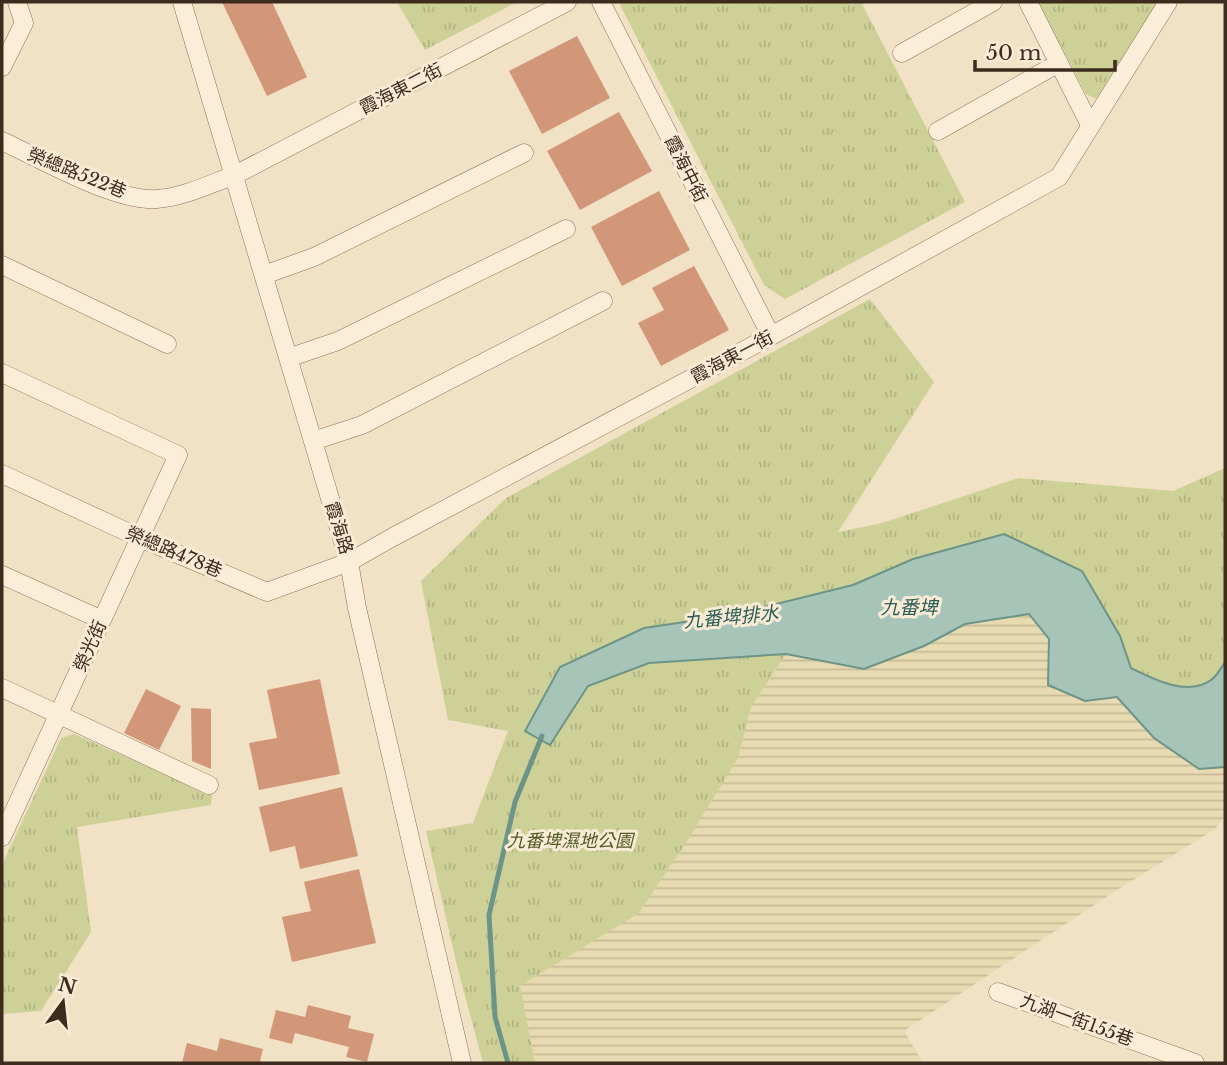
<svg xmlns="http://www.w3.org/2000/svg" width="1227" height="1065" font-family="'Libre Baskerville','Noto Sans TC',serif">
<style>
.farmland{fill:url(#farmland-rules)}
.grass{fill:url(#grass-tufts)}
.water{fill:#a7c4b9;stroke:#6c9487;stroke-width:2}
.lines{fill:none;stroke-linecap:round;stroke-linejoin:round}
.stream{stroke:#6c9487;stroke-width:5}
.building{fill:#d29778}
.minor-casing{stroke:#8e7159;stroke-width:19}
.minor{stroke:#fbeed9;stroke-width:18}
.labels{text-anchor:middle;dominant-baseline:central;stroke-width:6;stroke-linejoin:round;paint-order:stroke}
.street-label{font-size:18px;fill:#3d2b1e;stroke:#f8ebd5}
.park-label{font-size:18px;font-style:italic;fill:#515b23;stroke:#f8ebd5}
.water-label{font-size:19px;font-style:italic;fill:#2c5e57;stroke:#f8ebd5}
</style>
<defs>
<pattern id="farmland-rules" width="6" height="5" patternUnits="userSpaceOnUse" patternTransform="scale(1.75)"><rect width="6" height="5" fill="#e8dbb1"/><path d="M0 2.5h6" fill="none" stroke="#c8bc98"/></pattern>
<pattern id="grass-tufts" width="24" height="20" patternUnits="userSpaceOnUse" patternTransform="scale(1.75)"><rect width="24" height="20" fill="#ced197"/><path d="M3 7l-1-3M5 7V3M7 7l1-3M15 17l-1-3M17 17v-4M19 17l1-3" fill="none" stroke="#b2b482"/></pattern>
</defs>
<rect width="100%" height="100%" fill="#f1e1c5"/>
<path class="farmland" d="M1029,614l20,25 36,62 32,-4 37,41 45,31 26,-2v49l-10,13 -101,63 -210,139 19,32h-388l-16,-77 45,-27 174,-201 13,-51 35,-53 78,15 60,-23 41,-22z"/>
<path class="grass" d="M397,2h120l-92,48z
M621,2h240l104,200 -180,97 -21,-14 -144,-280z
M1038,2h120l-62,97 -10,-5z
M870,299l64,83 -96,150 44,-9 137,-45 154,13 52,-23v194c-4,6 -8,14 -14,18 -23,17 -58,-2 -80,-12l-11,-32 -207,-77 -60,26 -121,30 -88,13 -84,39 -11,77 39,-58 61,-23 137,-9 -35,53 -13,51 -49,80 -50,75 -119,73 15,77h-52l-25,-93 -32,-139 47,-8 35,-92 -60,-11 -27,-139 85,-83z
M74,734l138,61 -1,10 -134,22 14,105 -50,79 -39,3v-149l59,-127z"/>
<path class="water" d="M1004,534l78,37 38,65 11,32c22,11 57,29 80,12 6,-4 10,-12 14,-18v105l-26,2 -45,-31 -37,-41 -32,4 -37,-16 1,-46 -20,-25 -64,10 -41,22 -60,23 -78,-15 -137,9 -61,23 -38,59 -25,-14 35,-64 84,-39 88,-13 121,-30 60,-26z"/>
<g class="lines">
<path class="stream" d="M508,1063l-13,-46 -6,-102 26,-113 27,-66"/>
</g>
<path class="building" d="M222,2h50l35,75 -40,19z
M577,36l33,62 -68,36 -33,-63z
M619,112l33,59 -72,39 -33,-59z
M659,191l31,59 -68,36 -31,-59z
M694,266l35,64 -68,36 -23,-43 26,-13 -12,-22z
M320,679l20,95 -81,16 -10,-47 28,-5 -10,-48z
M146,689l35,17 -22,44 -35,-17z
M191,708l20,1v60l-19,-8z
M342,787l16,69 -58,13 -5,-23 -25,6 -11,-45z
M359,869l17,74 -84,19 -10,-45 29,-6 -7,-29z
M308,1005l43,11 -3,12 26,6 -7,28 -21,-5 3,-10 -54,-14 -3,11 -23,-6 7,-28 29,7z
M220,1038l43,11 -3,12 4,2h-82l5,-20 30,8z"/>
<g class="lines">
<defs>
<path id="minor" d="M182,2l167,560 8,46 105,455
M601,2l170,334
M1028,2l62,123
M902,53l91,-51
M2,67l22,-44 -7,-21
M938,131l121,-68
M2,141c39,18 113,61 155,58 27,-2 53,-15 78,-24l332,-173
M2,265l165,79
M264,275l50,-18 210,-104
M288,358l50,-17 228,-112
M2,373l176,82 -176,382
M313,441l49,-16 241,-124
M2,474l138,64 127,54 82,-30 44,-25 378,-201 288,-159 109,-175
M2,575l100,45
M2,688l207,97
M998,992l197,71"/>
</defs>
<use href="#minor" class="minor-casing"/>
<use href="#minor" class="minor"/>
</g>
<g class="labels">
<g class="street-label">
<text transform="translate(401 89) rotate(-27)">霞海東二街</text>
<text transform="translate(686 169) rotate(63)">霞海中街</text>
<text transform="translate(77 173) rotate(22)">榮總路522巷</text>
<text transform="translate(732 357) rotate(-28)">霞海東一街</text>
<text transform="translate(339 528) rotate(73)">霞海路</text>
<text transform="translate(174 552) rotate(23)">榮總路478巷</text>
<text transform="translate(90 646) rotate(-66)">榮光街</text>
<text transform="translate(1077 1020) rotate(20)">九湖一街155巷</text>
</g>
<g class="park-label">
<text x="570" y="841">九番埤濕地公園</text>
</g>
<g class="water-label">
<text x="909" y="607">九番埤</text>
<text transform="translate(731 617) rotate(-5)">九番埤排水</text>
</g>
</g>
<rect width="1227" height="1065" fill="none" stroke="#3d2b1e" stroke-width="7"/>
<g transform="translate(63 1002) rotate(15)" stroke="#f8ebd5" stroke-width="5" paint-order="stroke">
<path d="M0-5L12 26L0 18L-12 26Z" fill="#3d2b1e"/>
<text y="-10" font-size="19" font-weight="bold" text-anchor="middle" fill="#3d2b1e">N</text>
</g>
<path d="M975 60v10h140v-10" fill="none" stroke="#3d2b1e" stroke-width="3.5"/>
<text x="986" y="60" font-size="21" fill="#3d2b1e" stroke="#f8ebd5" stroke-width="5" paint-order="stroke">50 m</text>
</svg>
